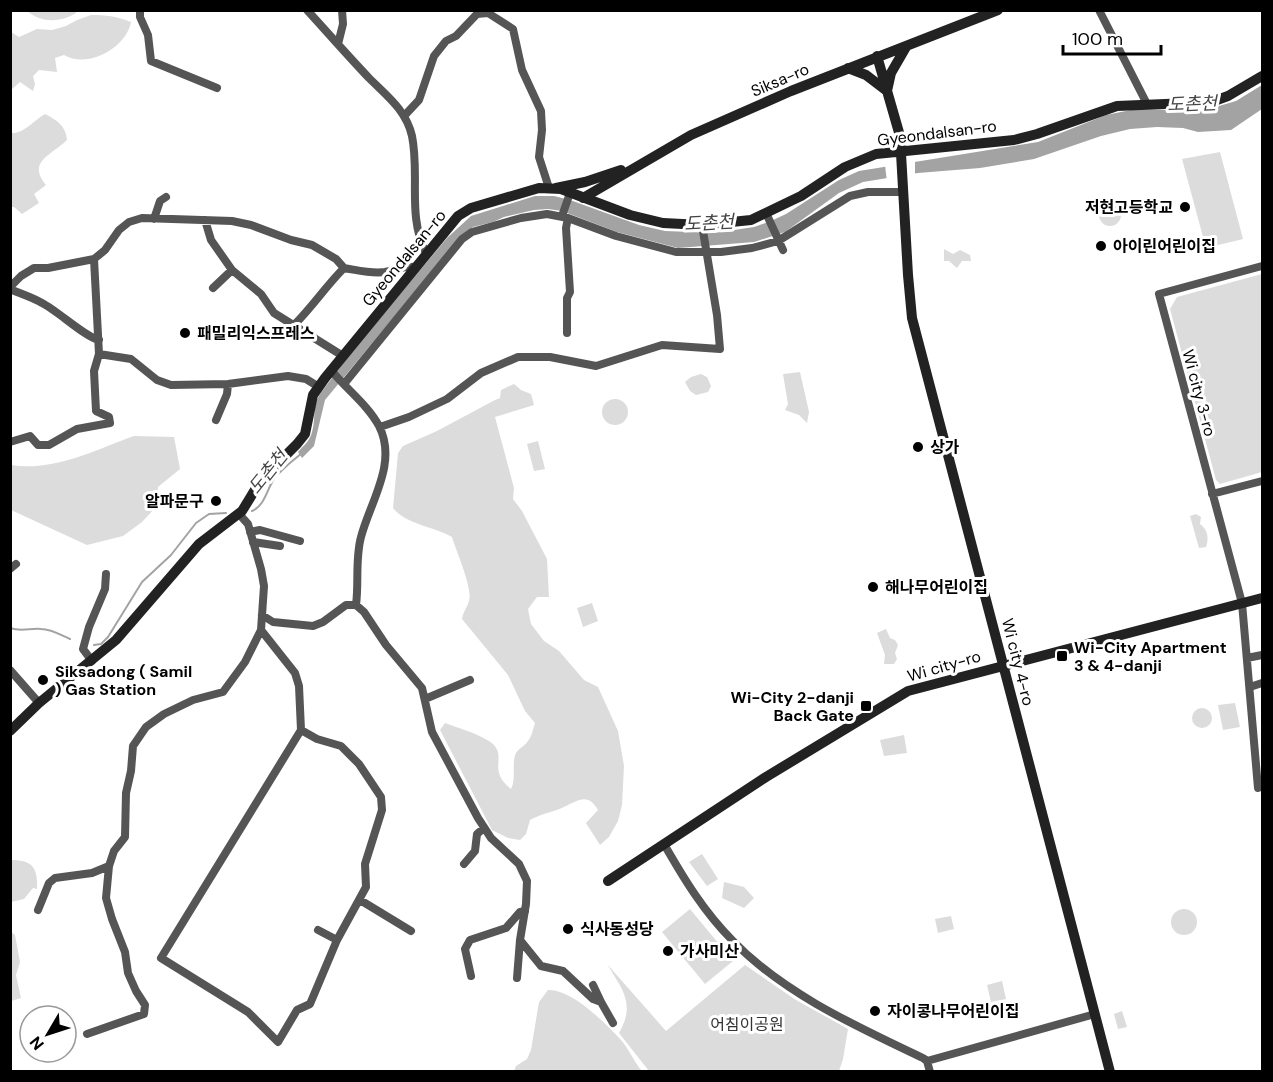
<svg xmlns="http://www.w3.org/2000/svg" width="1273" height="1082" font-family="'DM Sans','Noto Sans KR',sans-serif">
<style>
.green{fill:#dcdcdc}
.water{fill:#a3a3a3}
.pier{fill:#fff}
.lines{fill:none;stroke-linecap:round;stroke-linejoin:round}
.stream{stroke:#a3a3a3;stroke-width:2}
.street{stroke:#555;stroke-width:8}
.secondary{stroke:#222;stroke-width:10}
.poi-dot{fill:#000;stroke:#fff;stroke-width:2}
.labels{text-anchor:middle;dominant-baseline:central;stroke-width:6;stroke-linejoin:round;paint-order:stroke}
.street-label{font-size:16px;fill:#000;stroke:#fff}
.poi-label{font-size:16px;font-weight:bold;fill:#000;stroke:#fff;text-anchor:start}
.park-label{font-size:16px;fill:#333;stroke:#fff}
.water-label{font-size:18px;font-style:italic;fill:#444;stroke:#fff}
</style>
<rect width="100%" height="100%" fill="#fff"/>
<path class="green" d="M27,11l49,-1v3c-16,10 -35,10 -49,-2z
M91,15c14,0 26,1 40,7 -5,26 -43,47 -67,33l-9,3 2,14 -18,-2 -6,6 2,8 -2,7 -13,-9 -9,8v-58l8,5 18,-8 15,1 14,-4 11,-6z
M45,114c12,6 21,12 22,26 -17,16 -40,22 -21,45l-12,9 5,9 -17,11 -8,-7h-3v-74c13,1 23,-13 34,-19z
M1220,152l23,87 -37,9 -24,-89z
M1099 215a11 11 0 1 1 22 0a11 11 0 1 1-22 0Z
M944,249l9,5 7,-4 10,5 1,6h-9l-5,7 -8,-7h-5z
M1262,274v198l-42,12 -4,-4 -46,-171 7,-12z
M800,372l9,40 -2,11 -8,-8 -14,-5 3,-6 -5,-30z
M701,374l6,3 4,9 -3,6 -12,3 -6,-4 -5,-9 6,-5z
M514,384l7,6 10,4 3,11 -39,12 19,71 -1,11 9,12 25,48 2,38h-12l-9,12 3,15 13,17 15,10 25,29 14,7 20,44 6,35 -2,39 -4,16 -9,16 -9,8 -14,-22 12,-13c-10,-17 -19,-10 -32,-4 -11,6 -24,7 -36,14l-4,14 -6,6 -12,-2 -16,-8 -52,-100 5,-7c13,5 38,12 48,21 14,14 -6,26 18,45 5,-10 1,-23 4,-34 3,-7 9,-8 13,-14 4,-5 5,-12 7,-18l-10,-12 -17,-36 -46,-56c1,-7 5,-11 7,-18 4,-13 -13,-50 -17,-64 -19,-11 -45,-12 -59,-29l5,-55 5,-7 34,-15 58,-31 5,-2 1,-8z
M602 412a13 13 0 1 1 26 0a13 13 0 1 1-26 0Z
M134,436l40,1 6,32 -22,18 -2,20 -14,15 -19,14 -36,9 -76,-35v-45c42,7 84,-15 123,-29z
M538,441l7,28 -11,2 -7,-27z
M1196,514l5,3 -1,7c8,6 9,14 6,23l-7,1 -9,-32z
M592,603l6,18 -15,6 -6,-19z
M886,629l4,9 5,2 3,5 -3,8 2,6 -3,5h-10l1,-9 -8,-22z
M1235,703l5,24 -17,3 -5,-25z
M1192 718a10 10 0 1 1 20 0a10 10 0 1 1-20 0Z
M904,735l3,18 -23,3 -4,-16z
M702,854l16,25 -11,7 -18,-24z
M11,860c21,0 27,7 26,29l-4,-1 -9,11 -13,3z
M724,882l20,5 10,11 -10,10 -22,-10z
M1171 922a13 13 0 1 1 26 0a13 13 0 1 1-26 0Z
M690,909l43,52 -28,23 -43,-52z
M951,916l3,13 -16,4 -3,-14z
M11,932l4,3 5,27 -4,13 5,23 -10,3z
M607,964l59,67 79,-66 51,35 52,29 -5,30 -4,12h-190l-30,-38c17,-29 3,-44 -12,-69z
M1002,981l4,18 -15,3 -4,-17z
M548,990c25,0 56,32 73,50 8,9 13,22 21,31h-128l2,-5 11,-7 4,-9 8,-48z
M1122,1011l5,16 -9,2 -4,-15z"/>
<path class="water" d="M1262,85v24l-31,21 -33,2 -15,-4 -26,-1 -27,2 -29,7 -67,23 -54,9 -62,5 -55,9 -24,11 -54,39 -31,10 -76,6 -61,-16 -55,-21 -14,-2 -14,1 -30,7 -11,5 -20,5 -13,10 -135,163 -11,46 -12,12 -4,-6c5,-6 12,-11 14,-20 4,-13 0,-26 8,-38l30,-40 97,-116 24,-22 64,-20h19l16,4 69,25 26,6 49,2 40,-6 17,-6 15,-7 53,-34 20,-9 179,-29 68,-27 30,-6 66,2 34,-10z"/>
<path class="pier" d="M915,160v17l-28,5 -2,-17z"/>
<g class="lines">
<path class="stream" d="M252,511c14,-6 15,-24 24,-35 8,-8 17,-16 26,-23
M10,628c11,4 20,0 31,1 10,0 20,6 29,10
M94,645l7,-1 7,-7 34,-55 29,-27 25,-32 13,-9 17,-1"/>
<path class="street" d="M140,10v7l8,18 3,26 66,27
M307,10c21,23 41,46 62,68 18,18 37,32 43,58 8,39 -5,80 14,117
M1099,10l48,94
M338,44l5,-20 -1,-14
M405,115l14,-15 15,-44 12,-15 10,-5 21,-22 11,-1 25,16 9,41 19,41 1,19 -3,27 10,31
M766,213l17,37
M562,216l8,-23
M154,219l6,-18 6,-4
M205,220l6,20 21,30 29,24 13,19 69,43
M94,259l5,95 32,5 26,21 14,5 57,-1 60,-8 18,3 13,8
M10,287l11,-11 13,-8h14l46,-9 11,-9 14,-20 10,-8 13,-4 90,3 19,4 40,15 21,5 24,14 8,9c13,2 27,6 41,4 10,-2 19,-7 30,-5
M213,288l19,-18
M10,289c11,5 22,8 32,14 16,8 43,34 57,37
M295,324c18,-18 31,-38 49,-56
M567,333v-35l3,-6 -4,-64 2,-10
M331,370c15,19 37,35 48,56 19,37 -9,76 -18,111 -6,22 -2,46 -5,68
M344,384l118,-145 10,-7 49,-14 26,-4 21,4 48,18 60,16h45l31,-4 26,-7 72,-45 18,-4h35
M216,420l11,-26 1,-10
M380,427l29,-10 38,-18 34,-26 37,-16h32l46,9 66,-21 58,4 -3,-34 -15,-90
M10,442l20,-6 8,9h11l28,-16 33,-6 -1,-6 -13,-6 -2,-40 5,-17
M1212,494l50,-13
M239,514l9,10 13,45 3,17 -3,44 34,43 4,13 2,44 -140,228 87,54 30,30 19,-32 13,-6 27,-64 29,-53 -1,-23 17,-54 -1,-13 -22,-33 -18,-18 -24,-7 -16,-9
M250,532l10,-2 40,11
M253,542l27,4
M10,569l6,-5
M262,615l11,7 40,4 10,-4 23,-17h10l8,7 22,33 36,43 10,44 46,86 13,20 28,26 8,17 -1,23 -6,36 21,26 22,5 30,28 8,3 12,21
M1247,658l15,-3
M92,661l-9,-12 6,-22 16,-38 1,-15
M10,670l29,33
M1250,687l12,-4
M425,699l45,-19
M1258,788l-16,-185 -83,-309 103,-28
M664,844c20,35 40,68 69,97 51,53 125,86 190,117l4,3 3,11
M464,864l11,-13 2,-17 7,-6
M360,900l51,31
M38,910l11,-27 6,-5 37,-5 17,-7
M318,930l19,10
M471,976l-6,-27 5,-9 36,-12 14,-16 5,-1
M517,978l3,-38
M593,985l8,17
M87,1034l57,-20 1,-9 -9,-14 -8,-18 -3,-21 -13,-33 -6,-21 3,-32 5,-15 11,-14 1,-44 5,-22 2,-25 13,-19 18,-13 29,-14 30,-8 22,-30 16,-32
M927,1061l168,-47"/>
<path class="secondary" d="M877,56l23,80 8,139 4,43 198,754
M848,68l18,7 21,16 4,-18 15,-26
M556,188l29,-6 36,-12
M583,198l108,-63 100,-44 207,-81
M10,731l29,-28 77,-63 83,-96 43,-33 19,-31 36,-36 8,-10 8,-39 12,-17 133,-162 13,-8 68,-20 22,1 69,26 33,8 39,2 49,-5 50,-24 44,-29 31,-13 138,-14 23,-6 80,-28 72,-3 28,-3 11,-4 34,-20
M608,881l158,-104 142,-86 354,-93"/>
</g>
<g class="poi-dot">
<circle cx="1185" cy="207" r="6"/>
<circle cx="1101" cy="246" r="6"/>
<circle cx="185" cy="333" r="6"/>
<circle cx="918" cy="447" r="6"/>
<circle cx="216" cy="501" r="6"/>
<circle cx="873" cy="587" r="6"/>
<rect x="1056" y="650" width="12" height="12" rx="3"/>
<circle cx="43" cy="680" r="6"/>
<rect x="860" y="700" width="12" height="12" rx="3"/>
<circle cx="568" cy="929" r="6"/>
<circle cx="668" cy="951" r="6"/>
<circle cx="875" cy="1011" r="6"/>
</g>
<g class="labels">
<g class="street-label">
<text transform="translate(780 80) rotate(-23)">Siksa-ro</text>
<text transform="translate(937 133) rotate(-7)">Gyeondalsan-ro</text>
<text transform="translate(404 258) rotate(-50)">Gyeondalsan-ro</text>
<text transform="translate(1199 393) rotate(75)">Wi city 3-ro</text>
<text transform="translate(1018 662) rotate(76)">Wi city 4-ro</text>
<text transform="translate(944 666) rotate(-16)">Wi city-ro</text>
</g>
<g class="poi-label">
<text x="1173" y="207" text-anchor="end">저현고등학교</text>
<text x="1113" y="246">아이린어린이집</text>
<text x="197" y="333">패밀리익스프레스</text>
<text x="930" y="447">상가</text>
<text x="204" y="501" text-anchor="end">알파문구</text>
<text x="885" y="587">해나무어린이집</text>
<text x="1074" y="647">Wi-City Apartment<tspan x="1074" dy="18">3 &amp; 4-danji</tspan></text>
<text x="55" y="671">Siksadong ( Samil<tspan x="55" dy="18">) Gas Station</tspan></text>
<text x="854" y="697" text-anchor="end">Wi-City 2-danji<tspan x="854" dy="18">Back Gate</tspan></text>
<text x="580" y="929">식사동성당</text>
<text x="680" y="951">가사미산</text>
<text x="887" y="1011">자이콩나무어린이집</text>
</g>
<g class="park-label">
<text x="747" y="1024">어침이공원</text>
</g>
<g class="water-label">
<text transform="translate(1192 104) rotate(-2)">도촌천</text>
<text transform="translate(709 223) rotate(-3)">도촌천</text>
<text transform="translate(268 472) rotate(-51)">도촌천</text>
</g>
</g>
<rect width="1273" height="1082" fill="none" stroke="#000000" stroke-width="24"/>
<g transform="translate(48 1034) rotate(231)"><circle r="28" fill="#ffffff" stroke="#999999" stroke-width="1.5"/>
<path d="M0-4.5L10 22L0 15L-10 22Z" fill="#000000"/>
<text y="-9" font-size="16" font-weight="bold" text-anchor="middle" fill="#000000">N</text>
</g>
<path d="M1063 45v9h98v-9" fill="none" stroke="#000000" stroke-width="3"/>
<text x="1072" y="45" font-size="18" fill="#000000" stroke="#ffffff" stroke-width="4.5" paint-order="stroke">100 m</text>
</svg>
